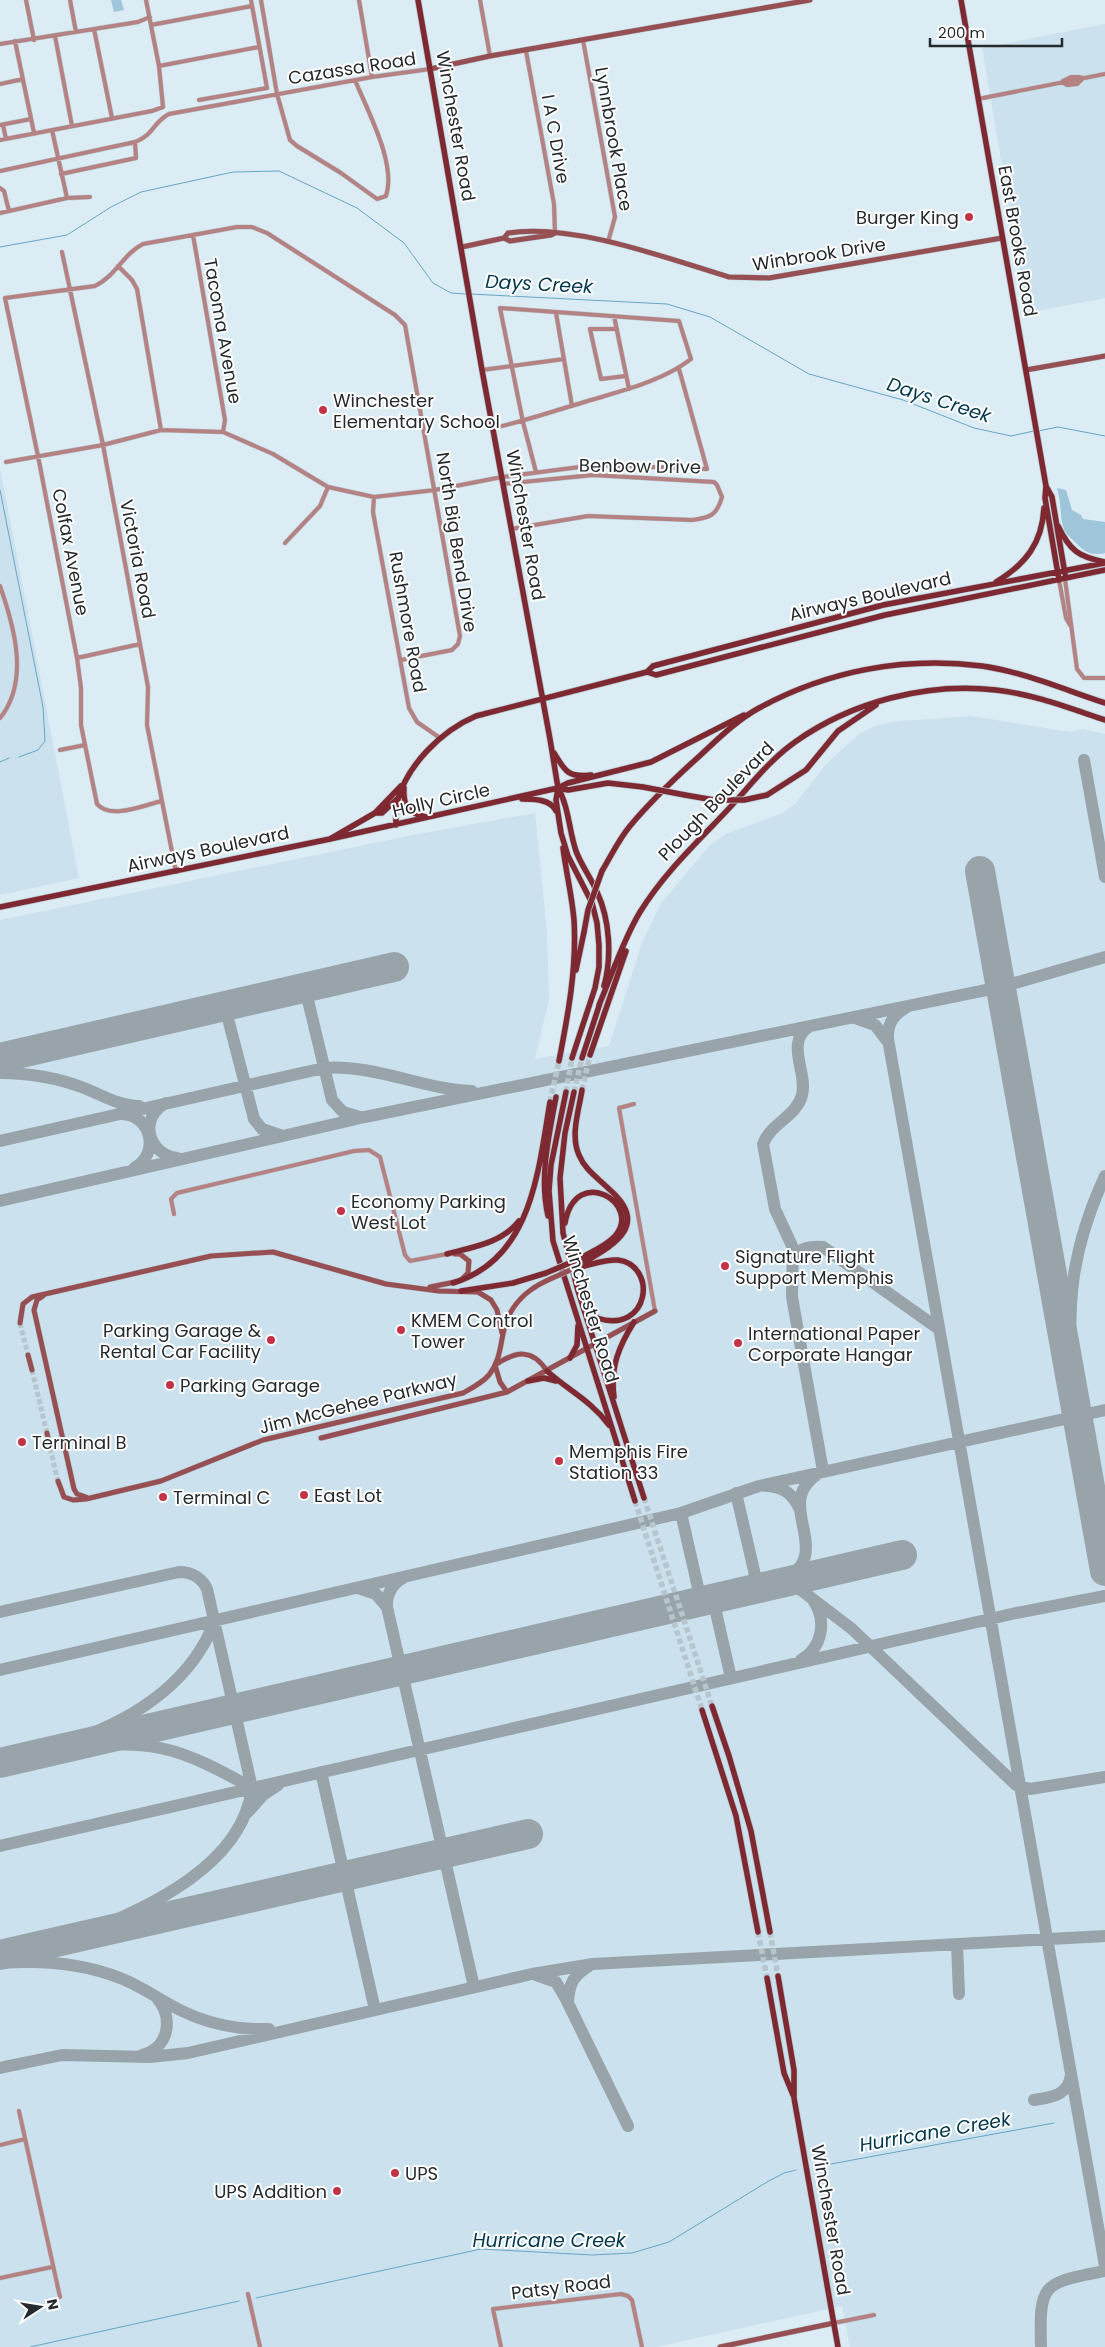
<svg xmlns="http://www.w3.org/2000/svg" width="1105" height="2347" font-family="Poppins,sans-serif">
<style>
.built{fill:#cbe1ee}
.green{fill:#9ec5da}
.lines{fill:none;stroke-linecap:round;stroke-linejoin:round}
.stream{stroke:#68a5c4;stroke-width:1}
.taxiway{stroke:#98a4aa;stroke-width:12}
.runway{stroke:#98a4aa;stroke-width:30}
.secondary-tunnel{stroke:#b7c5cc;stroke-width:5;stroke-dasharray:5 2.5;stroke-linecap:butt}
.primary-tunnel{stroke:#b7c5cc;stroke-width:5.5;stroke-dasharray:5.5 3;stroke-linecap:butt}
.street-casing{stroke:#bbc9d0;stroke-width:5}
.secondary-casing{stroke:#bbc9d0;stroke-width:6}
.primary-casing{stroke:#bbc9d0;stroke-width:7}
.street{stroke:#b48283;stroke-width:4}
.secondary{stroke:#965054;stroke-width:5}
.primary{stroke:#7e2932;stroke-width:5.5}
.secondary-bridge-casing{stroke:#bbc9d0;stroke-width:6;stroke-linecap:butt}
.primary-bridge-casing{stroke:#bbc9d0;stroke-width:7;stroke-linecap:butt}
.secondary-bridge{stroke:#965054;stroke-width:5}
.primary-bridge{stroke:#7e2932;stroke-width:5.5}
.poi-dot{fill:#c33348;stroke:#fff;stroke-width:2}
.labels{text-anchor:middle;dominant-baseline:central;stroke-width:4;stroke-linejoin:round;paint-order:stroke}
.street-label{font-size:18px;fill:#242a2d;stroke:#fff}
.poi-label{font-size:18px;fill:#242a2d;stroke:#fff;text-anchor:start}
.water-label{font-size:19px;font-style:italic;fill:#00384e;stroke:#fff}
</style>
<rect width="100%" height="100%" fill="#dcecf4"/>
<path class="built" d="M1105,24v274l-78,15 -45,-265z
M0,468l79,410 -79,17z
M971,716l99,16 13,-3 22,5v1613h-255l-8,-41 -186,41h-656v-1427l413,-85 122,-22 12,120 2,67 -14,59 74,-13 33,-103 19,-40 49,-58 16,-11 57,-21 12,-9 32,-41 32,-29 16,-8 16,-4z"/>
<path class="green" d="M111,0h10l3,10 -10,2z
M1057,488l9,2 6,20 9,5 2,4 22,3v31c-15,3 -20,-1 -30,-11 -5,-5 -10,-8 -12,-16 -3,-12 -2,-25 -6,-38z"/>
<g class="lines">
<path class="stream" d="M0,247l67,-12 44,-28 30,-15 92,-20 46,-1 78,37 47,35 29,40 18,10 15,1
M470,294l197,10 43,13 99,57 94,26 71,28 37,8 23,-5
M1038,431l20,-4 47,9
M0,490l43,217 2,34 -7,9 -19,7
M0,762l9,-4
M820,2166l234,-43
M256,2298l225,-49 111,6 40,-2 37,-11 98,-60 17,-9 12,-3
M30,2347l209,-46"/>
<path class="taxiway" d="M1084,760l21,117
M305,988l27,112 11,12 17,5
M909,1006c-14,7 -22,16 -21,33l217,1227
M225,1007l29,112 8,10 18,6
M855,1018l20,7 13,17
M0,1073c28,0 58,5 84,15 18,7 35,18 55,18
M166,1103c-28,15 -18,51 11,55
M122,1114c30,1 38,41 12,54
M0,1141l324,-73c51,-4 97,21 148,23
M0,1201l365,-84 636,-130 104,-30
M794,1258c4,-11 19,-12 29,-11l116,82
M1072,1387c-5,-83 -2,-135 33,-211
M766,1486c16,0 27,8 33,22
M736,1493l22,95
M681,1513l20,88
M779,1583c64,-30 -14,-81 44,-112l-31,-174 1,-49 -18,-39 -12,-65c7,-20 34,-28 39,-49 6,-23 -18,-53 8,-69
M779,1583l18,4 55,42 164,156 14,4 75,-12
M358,1588l18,6 11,13c-1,-12 5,-23 16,-29
M713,1599l18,79
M387,1607l87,380
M0,1612l179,-40c13,0 23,6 28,17l45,199c-10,80 -108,120 -172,148
M801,1660c22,-13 26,-40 12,-60
M0,1670l681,-157 78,-27 346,-76
M67,1750c82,-14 114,-2 185,38
M33,1756c60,-21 123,-44 162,-98 8,-12 16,-24 18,-38
M321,1772l54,238
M248,1812l15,-17 15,-10
M0,1846l1016,-233 89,-17
M957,1945l2,49
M0,1963c40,-3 83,0 120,15 21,8 40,22 60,32 28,14 58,20 89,19
M536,1975l20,7 10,17 62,127
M568,2002c1,-19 6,-27 21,-36
M142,2055c27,-7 32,-37 15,-57
M0,2068l62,-13 88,2 38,-4 344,-79 61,-10 512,-28
M1034,2100c17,-3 34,-4 37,-25
M1041,2347c-2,-65 2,-64 64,-76"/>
<path class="runway" d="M980,871l125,700
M0,1058l394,-91
M0,1763l902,-208
M0,1955l528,-121"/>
<path class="secondary-tunnel" d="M20,1323l8,32
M32,1370l15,63
M50,1448l8,33"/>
<path class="primary-tunnel" d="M582,1090l8,-35
M566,1092l6,-34
M574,1092l8,-34
M550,1102l9,-41
M644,1498l68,208
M635,1501l67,209
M758,1932l9,46
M770,1932l8,44"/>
<defs>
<path id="street" d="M26,0l8,40
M70,0l6,32
M261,0l16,94 13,46 7,6 44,27 36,26 9,-3c11,-32 -19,-86 -31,-116
M359,0l13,77
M480,0l10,56
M151,25l101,-19
M94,29l18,89
M55,36l17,90
M583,40l32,177 -7,25
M15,41l19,92
M0,44l138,-22 12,-5
M526,51l28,153 1,29
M159,66l100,-19
M1063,81l8,-4h9
M1062,82l5,3 10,-1 6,-6
M0,84l23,-5
M978,99l127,-25
M199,100l68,-12 -16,-88
M0,125l31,-6
M3,125l3,14
M52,130l15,68
M0,140l152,-29 11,-4 -4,-41 -13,-66
M0,171l135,-29c20,-8 17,-19 34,-28l203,-37 58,-8
M61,174l75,-16 -1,-16
M0,188l4,3 5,20
M0,213l67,-15 23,-1
M193,235l32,185 -2,12
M62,252l41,193 37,199 8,43 -1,38 29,147
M118,266l14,14 5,9 24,141
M556,313l16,93
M614,316l15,73
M617,329h-27l11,50 25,-3
M482,370l82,-11
M493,428c29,-6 57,-16 85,-24 38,-12 82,-21 113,-45l-12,-38 -179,-13 23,114 13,50
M6,462l97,-17 58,-15 62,2 50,22 55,33 46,10 61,-7 67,-13 93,-12 112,4 -28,-100
M503,484l90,-9 121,7 3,3 5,12c-5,18 -12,21 -30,23l-104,-4 -77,13
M374,497l-1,15 36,196 8,14 23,16
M285,543l35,-37 8,-19
M1065,579l12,90 7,9h21
M1059,580l7,38 4,7
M0,586c14,40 30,95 0,132
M77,658l63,-14
M60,750l25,-5
M162,801c-18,4 -51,19 -65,3l-16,-79v-37l-4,-30 -39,-202 -33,-158 90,-12c22,-11 28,-32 48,-42l94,-17h15l15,6 128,82 10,10 55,311 -2,8 -6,6 -51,10
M634,1104l-15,4 36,203
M174,1214l-3,-15 6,-6 177,-42 15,-1 11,7 25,98 5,6 37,-7
M19,2111l41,186
M0,2145l25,-6
M0,2278l52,-11
M248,2294l12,53
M834,2323l40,-8
M501,2347l-8,-38 128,-15 7,2 4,4 10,47"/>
<path id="secondary" d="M430,69l60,-13 320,-56
M504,238l4,-5c65,-10 158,25 221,44l40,1 233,-40
M462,247l42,-9 6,3 41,-6 4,-2
M1026,370l79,-14
M455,1254h5l9,7 -1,12 -5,5
M430,1287l25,-5
M43,1296l-6,4 -3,10 40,179 3,5 9,3
M20,1323l3,-19 9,-7 179,-41 62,-4 113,32 53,7 39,1 13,8 6,10 5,23
M28,1355l4,15
M495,1365c21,-14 37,-17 52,6
M495,1365l5,17 7,10
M47,1433l3,15
M321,1438l186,-46 148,-81
M58,1481l6,16 9,3 13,-1 75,-18 102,-41 200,-47c9,-5 19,-10 26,-18 10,-13 11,-26 14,-41 5,-27 21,-43 45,-54
M720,2347l114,-24"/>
<path id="primary" d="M418,0l64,370 68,369 8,49 -2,12 5,33 7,23 24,47 5,20 2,22v22l-4,21 -23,70
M961,0l85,486 -1,12 14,82
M1046,486l6,11 13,77
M1058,526c12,25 21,31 47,36
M996,582c30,-18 46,-39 48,-74
M647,672l6,-6 230,-61 222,-42
M554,753c11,18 14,25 37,22
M404,788c-1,18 4,25 22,29
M558,788c11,19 11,43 18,63 5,14 15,27 21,41 13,28 15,65 7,94
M558,788l10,2 40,-7 35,4
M685,795l29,5
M767,795l39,-25 32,-39 38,-26
M522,799c11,0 29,0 34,12
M375,813h7l15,-14
M396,825c0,-7 -1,-15 1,-23 10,-37 44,-71 79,-86l171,-44 9,3 229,-60 220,-45
M330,839l228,-51 10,-5 83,-21 93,-47
M602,871c9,-15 17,-32 28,-45 20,-24 42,-45 64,-65 20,-18 41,-40 65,-53 68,-37 145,-52 223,-42 42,6 83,24 123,37
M0,907l330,-68 45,-26 26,-27
M576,970l8,-38
M599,1005c13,-30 24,-65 41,-93 26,-42 61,-73 94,-109 19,-21 37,-44 61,-61 56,-40 132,-60 201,-52 37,4 73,18 109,30
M590,1055l36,-104
M582,1058l18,-55
M559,1061c9,-46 18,-94 15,-141 -2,-24 -8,-48 -11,-72
M566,1092l-15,73 -2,26 4,50 82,260
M574,1092l-9,41 -5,45 3,55 15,58 66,207
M548,1216c-9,-39 1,-81 8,-119
M565,1223c11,-60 78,-19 50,13 -9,10 -24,16 -36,23
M447,1254c26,-7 55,-11 72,-33
M579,1267c12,-2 26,-8 39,-7 40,5 32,75 -21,58l-14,-18
M575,1268c30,-19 80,-39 34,-79 -11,-11 -24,-19 -30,-34 -9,-20 0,-45 3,-65
M453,1283c79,-24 85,-111 97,-181
M461,1291l52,-8 33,-10
M570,1358l7,-13 1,-19
M547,1371c22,20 43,29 62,54
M528,1381l16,-3 12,3
M614,1397c-4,-30 5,-51 20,-75
M712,1706l17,50 22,75 19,101
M702,1710l34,106 22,116
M778,1976l16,94v28l44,249
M767,1978l17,95 9,22"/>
</defs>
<use href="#street" class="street-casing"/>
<use href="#secondary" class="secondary-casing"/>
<use href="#primary" class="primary-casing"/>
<use href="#street" class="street"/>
<use href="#secondary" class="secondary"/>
<use href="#primary" class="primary"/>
<defs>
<path id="secondary-bridge" d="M548,1280l27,-12"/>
<path id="primary-bridge" d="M643,787l42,8
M714,800h30l23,-5
M584,932l4,-22 14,-39
M546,1273l33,-14"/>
</defs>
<use href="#secondary-bridge" class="secondary-bridge-casing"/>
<use href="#primary-bridge" class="primary-bridge-casing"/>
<use href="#secondary-bridge" class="secondary-bridge"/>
<use href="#primary-bridge" class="primary-bridge"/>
</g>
<g class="poi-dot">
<circle cx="969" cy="217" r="5"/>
<circle cx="323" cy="410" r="5"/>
<circle cx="341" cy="1211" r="5"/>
<circle cx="725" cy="1266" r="5"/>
<circle cx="401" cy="1330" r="5"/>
<circle cx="271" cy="1340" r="5"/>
<circle cx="738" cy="1343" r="5"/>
<circle cx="170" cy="1385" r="5"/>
<circle cx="22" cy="1442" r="5"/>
<circle cx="559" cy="1461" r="5"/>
<circle cx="304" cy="1495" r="5"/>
<circle cx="163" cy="1497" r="5"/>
<circle cx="395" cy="2173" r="5"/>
<circle cx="337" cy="2191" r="5"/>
</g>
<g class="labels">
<g class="street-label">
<text transform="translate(352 68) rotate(-9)">Cazassa Road</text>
<text transform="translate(456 126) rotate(80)">Winchester Road</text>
<text transform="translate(556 139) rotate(80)">I A C Drive</text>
<text transform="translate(614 139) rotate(80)">Lynnbrook Place</text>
<text transform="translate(1018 241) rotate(80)">East Brooks Road</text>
<text transform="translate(819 254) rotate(-9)">Winbrook Drive</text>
<text transform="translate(223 331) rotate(80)">Tacoma Avenue</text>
<text transform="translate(640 466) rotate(1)">Benbow Drive</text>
<text transform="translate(526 525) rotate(80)">Winchester Road</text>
<text transform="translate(457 542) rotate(81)">North Big Bend Drive</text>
<text transform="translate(71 552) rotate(79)">Colfax Avenue</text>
<text transform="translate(138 559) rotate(79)">Victoria Road</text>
<text transform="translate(870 596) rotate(-13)">Airways Boulevard</text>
<text transform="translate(408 622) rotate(80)">Rushmore Road</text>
<text transform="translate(441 800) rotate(-13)">Holly Circle</text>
<text transform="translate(716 801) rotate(-46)">Plough Boulevard</text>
<text transform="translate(208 849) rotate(-12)">Airways Boulevard</text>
<text transform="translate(591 1309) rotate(73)">Winchester Road</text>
<text transform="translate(358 1403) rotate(-14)">Jim McGehee Parkway</text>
<text transform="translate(831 2220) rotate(80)">Winchester Road</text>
<text transform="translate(561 2287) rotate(-7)">Patsy Road</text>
</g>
<g class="poi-label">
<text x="959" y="217" text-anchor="end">Burger King</text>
<text x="333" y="400">Winchester<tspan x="333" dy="21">Elementary School</tspan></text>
<text x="351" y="1201">Economy Parking<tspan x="351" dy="21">West Lot</tspan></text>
<text x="735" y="1256">Signature Flight<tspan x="735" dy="21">Support Memphis</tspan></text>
<text x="411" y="1320">KMEM Control<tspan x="411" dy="21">Tower</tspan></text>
<text x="261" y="1330" text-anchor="end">Parking Garage &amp;<tspan x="261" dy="21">Rental Car Facility</tspan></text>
<text x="748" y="1333">International Paper<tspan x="748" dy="21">Corporate Hangar</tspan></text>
<text x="180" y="1385">Parking Garage</text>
<text x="32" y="1442">Terminal B</text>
<text x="569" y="1451">Memphis Fire<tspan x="569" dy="21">Station 33</tspan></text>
<text x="314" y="1495">East Lot</text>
<text x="173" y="1497">Terminal C</text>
<text x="405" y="2173">UPS</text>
<text x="327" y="2191" text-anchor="end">UPS Addition</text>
</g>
<g class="water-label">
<text transform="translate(539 284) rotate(3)">Days Creek</text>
<text transform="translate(939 400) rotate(18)">Days Creek</text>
<text transform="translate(935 2132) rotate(-10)">Hurricane Creek</text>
<text x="549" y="2240">Hurricane Creek</text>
</g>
</g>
<g transform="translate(40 2307) rotate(78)" stroke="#ffffff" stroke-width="4" paint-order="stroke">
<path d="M0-4L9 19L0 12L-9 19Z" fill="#242a2d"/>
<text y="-8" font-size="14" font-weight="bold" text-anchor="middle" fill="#242a2d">N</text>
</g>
<path d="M930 38v8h132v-8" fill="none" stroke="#242a2d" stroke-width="2.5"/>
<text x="938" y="38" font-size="15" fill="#242a2d" stroke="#ffffff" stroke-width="4" paint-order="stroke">200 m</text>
</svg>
